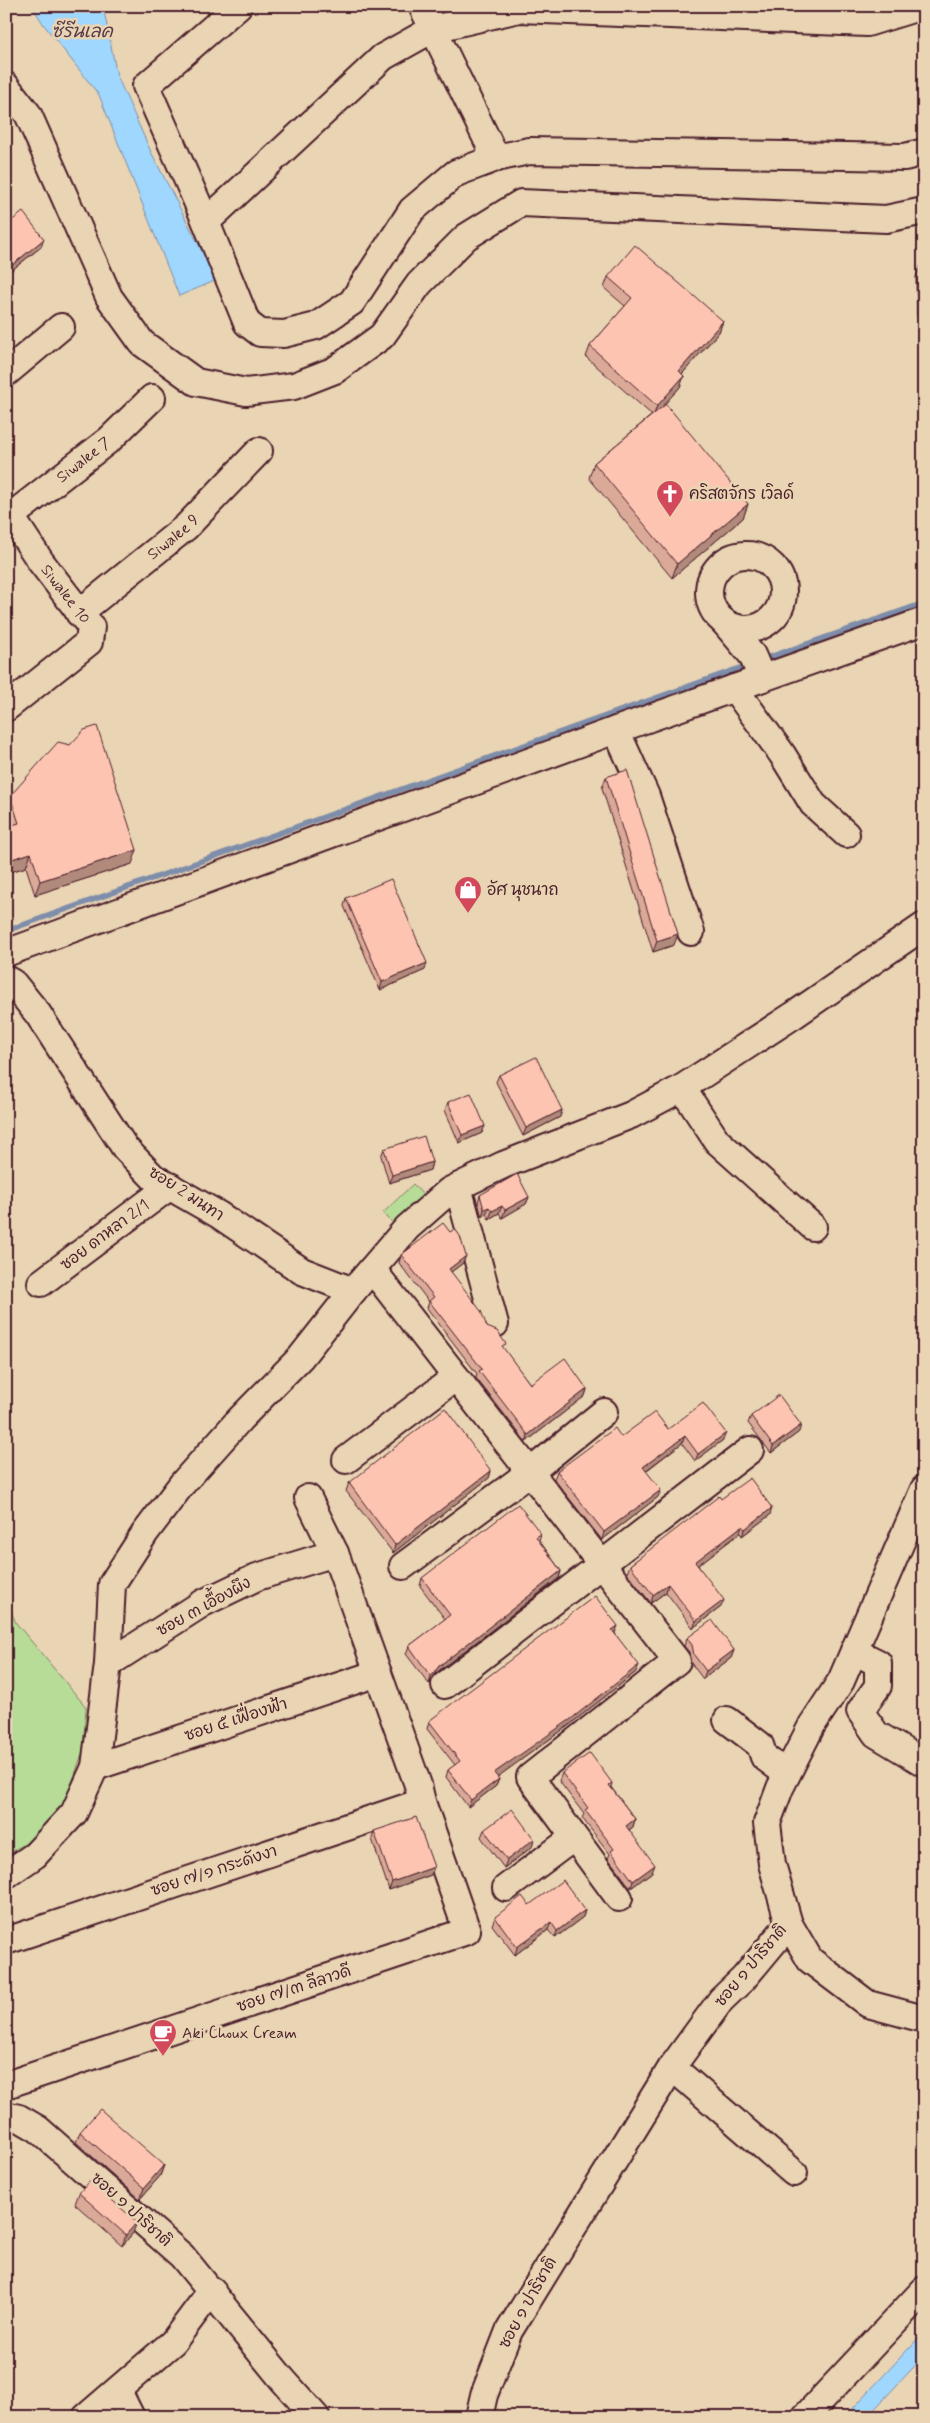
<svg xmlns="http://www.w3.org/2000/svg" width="930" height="2423" font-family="Mynerve,'Playpen Sans Thai',sans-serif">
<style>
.green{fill:#b6dc97;stroke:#807e61}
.water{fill:#9fd7fe;stroke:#7d8daa}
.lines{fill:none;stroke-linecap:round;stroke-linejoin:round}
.stream{stroke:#7d8daa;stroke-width:5.5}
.minor-casing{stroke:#4a1f2b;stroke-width:30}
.minor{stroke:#e9d4b3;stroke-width:26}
.wall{fill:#daa998;stroke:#4a1f2b}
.shaded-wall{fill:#b18a7c;stroke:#4a1f2b}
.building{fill:#fdc5b1;stroke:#4a1f2b}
.labels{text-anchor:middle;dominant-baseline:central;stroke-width:5;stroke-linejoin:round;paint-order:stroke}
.street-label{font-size:16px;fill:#4a1f2b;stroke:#e9d4b3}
.poi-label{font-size:16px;fill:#4a1f2b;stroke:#e9d4b3;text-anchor:start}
.water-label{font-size:18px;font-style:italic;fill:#573b4b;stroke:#e9d4b3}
</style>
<rect width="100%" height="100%" fill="#e9d4b3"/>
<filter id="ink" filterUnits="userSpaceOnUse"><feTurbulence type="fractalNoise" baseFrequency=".02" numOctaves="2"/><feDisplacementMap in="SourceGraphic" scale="10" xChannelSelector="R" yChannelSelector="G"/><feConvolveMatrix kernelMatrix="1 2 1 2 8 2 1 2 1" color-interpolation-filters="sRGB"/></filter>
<g filter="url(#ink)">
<path class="green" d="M413,1184l13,14 -29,29 -14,-14z
M6,1600l10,23 70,84 -3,44 -18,52 -37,39 -22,13z"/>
<path class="water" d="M32,6h71l14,70 34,76 66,128 -38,16 -80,-201 -55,-70z
M924,2332v24l-57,61h-22z"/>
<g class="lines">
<path class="stream" d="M761,660l163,-57
M6,931l742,-266"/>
<defs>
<g id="minor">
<path d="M238,6l-92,80 60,136 41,101 13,10 24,1 32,-8 36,-24 60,-92 44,-37 40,-15 33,-7 376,6 19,-5"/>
<path d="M422,6l74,152"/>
<path d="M6,86l22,28 81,183 33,46 54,39 50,10 48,-6 41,-16 47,-34 37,-52 47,-47 55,-34 365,16 38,-8"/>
<path d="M206,222l177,-165 50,-28 86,-20 348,14 55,-17"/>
<path d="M6,373l55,-46"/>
<path id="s1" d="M6,509l35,53 50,65 -2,15 -83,66"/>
<path id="s2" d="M6,520l104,-81 42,-41"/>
<circle cx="746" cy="592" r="37"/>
<path id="s3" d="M79,613l107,-86 73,-76"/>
<path d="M725,623l27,32 10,23"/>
<path d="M734,688l48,66 31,50 33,30"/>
<path d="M616,730l30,66 45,136"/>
<path d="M6,953l610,-223 308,-109"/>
<path d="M6,979l7,4 25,31 87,134 28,29 66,38 83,56 51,20"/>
<path d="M682,1088l35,53 96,86"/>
<path d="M458,1187l37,137"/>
<path d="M372,1269l305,392 -147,116 89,121"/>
<path d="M41,1283l129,-97"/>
<path d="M346,1460l110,-83"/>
<path d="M403,1566l127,-94 74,-60"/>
<path d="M854,1651l24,12v23l-18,25 16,23 48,29"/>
<path d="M108,1664l95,-61 54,-26 78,-24"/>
<path d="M445,1685l305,-235"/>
<path d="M727,1720l33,25 4,12 23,17"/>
<path d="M95,1767l283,-94"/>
<path d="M6,1875l29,-20 39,-42 21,-46 13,-103 4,-80 33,-51 37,-49 58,-65 61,-62 52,-66 54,-63 42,-37 54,-26 128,-50 51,-27 112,-73 130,-89"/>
<path d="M506,1888l67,-50"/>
<path d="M789,1924l21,36 58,44 56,15"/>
<path d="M6,1941l416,-139"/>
<path d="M672,2067l122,106"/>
<path d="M6,2085l461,-154 -45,-129 -4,-17 -83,-232 -27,-55"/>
<path d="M6,2115l13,3 19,11 144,127 101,124 33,37"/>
<path d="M118,2391l13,26"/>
<path d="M86,2417l87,-75 39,-52"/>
<path d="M479,2417l5,-22 25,-64 163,-264 49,-67 23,-22 45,-54 -17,-60 -5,-41 13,-35 32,-63 29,-44 83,-192"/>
<path d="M805,2417l119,-127"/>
</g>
</defs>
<use href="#minor" class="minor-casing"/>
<use href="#minor" class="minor"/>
</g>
<path class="wall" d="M6,225l35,22 -33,26 -2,-2z
M924,257v59h-7l-1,-39z
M608,277l115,44 -4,11 -37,42 2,2 -4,11 -19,21 87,96 -5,14 -71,60 -83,-100 5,-15 58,-48 -66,-58 4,-11 35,-40 -21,-18z
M606,777l68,168 -21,7 -51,-164z
M10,796l122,68 -97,31 -9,-28 -19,6 -1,-2v-44l4,-1 -4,-11v-9z
M346,898l79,72 -45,20 -36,-84z
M499,1075l63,35 -2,7 -37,19 -27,-54z
M448,1102l34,31 -23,10 -14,-33z
M384,1149l48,13 -2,8 -41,13 -8,-27z
M480,1195l49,2 -3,7 -24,14 -3,-5 -10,6 -3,-5 -4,3 -4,-15z
M401,1255l62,8 -12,9 36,55 43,57 57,5 -2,7 -59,46 -50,-64 1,-4 -50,-66 2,-6 -30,-39z
M751,1416l48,16 -28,21 -23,-30z
M668,1429l55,11 -28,21 -13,-18 -36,28 12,26 -56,43 -48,-61 3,-8 64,-34z
M491,1471l-2,7 -96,75 -47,-62 3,-8z
M721,1499l49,16 -28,21 -2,-3 -42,32 23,42 -28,21 -27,-36 -15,11 -24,-30 3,-8z
M541,1534l-2,6 22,31 -2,7 -123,95 -7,11 -23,-30 3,-8 36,-27 -25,-33 2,-8z
M615,1633l21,39 -68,54 -71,51 2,2 -3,7 -28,21 -22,-30 2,-7 7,-5 -28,-36 2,-8z
M687,1638l47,12 -3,8 -28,21 -12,-16 -2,-11 -5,-6z
M562,1773l50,10 -1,4 24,32 -2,8 -4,3 23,42 -21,16 -23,-30 2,-4 -28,-36 2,-4 -25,-33z
M484,1830l48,17 -28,21 -23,-31z
M374,1831l60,36 -3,8 -42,15 -17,-51z
M529,1905l56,5 -2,7 -28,21 -7,-8 -33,25 -23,-30 3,-8z
M80,2132l84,33 -4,11 -20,23 -64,-57z
M79,2193l54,40 -11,13 -47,-42z"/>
<path class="shaded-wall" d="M44,239l-3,8 -33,26 3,-7z
M924,298v18h-7z
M723,321l-4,11 -44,50 4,-11z
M684,376l-4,11 -27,30 4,-11z
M748,504l-5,14 -71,60 5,-14z
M137,850l-5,14 -97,31 5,-14z
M31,853l-5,14 -19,6 5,-14z
M678,934l-4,11 -21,7 4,-11z
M427,963l-2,7 -45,20 2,-8z
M562,1110l-2,7 -37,19 3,-8z
M485,1126l-3,7 -23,10 3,-8z
M432,1162l-2,8 -41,13 3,-8z
M529,1197l-3,7 -24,14 3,-8z
M502,1206l-3,7 -10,6 3,-8z
M489,1207l-3,7 -4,3 2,-8z
M466,1256l-3,7 -17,13 3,-7z
M587,1389l-2,7 -59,46 2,-7z
M801,1425l-2,7 -28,21 2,-7z
M726,1433l-3,7 -28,21 3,-7z
M685,1436l-3,7 -41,31 2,-7z
M491,1471l-2,7 -96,75 2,-8z
M661,1490l-3,7 -56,43 2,-8z
M772,1508l-2,7 -28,21 3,-7z
M742,1526l-2,7 -47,36 2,-7z
M561,1571l-2,7 -123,95 -7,11 2,-7 8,-11z
M668,1584l-2,8 -15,11 2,-8z
M724,1600l-3,7 -28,21 3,-7z
M618,1626l-3,7 -3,-3z
M734,1650l-3,8 -28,21 3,-8z
M639,1665l-3,7 -68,54 -76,55 2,-8z
M499,1779l-3,7 -28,21 3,-7z
M635,1819l-2,8 -10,7 3,-8z
M534,1839l-2,8 -28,21 3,-8z
M655,1865l-3,7 -21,16 2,-7z
M434,1867l-3,8 -42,15 3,-8z
M585,1910l-2,7 -28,21 2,-7z
M551,1922l-3,8 -33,25 2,-8z
M164,2165l-4,11 -20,23 4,-11z
M137,2222l-4,11 -11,13 4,-11z"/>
<path class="building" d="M23,212l21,27 -33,27 -5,-6v-35z
M635,245l88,76 -44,50 5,5 -27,30 -67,-60 42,-48 -24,-21z
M666,404l82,100 -71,60 -83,-101z
M97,726l40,124 -97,31 -9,-28 -19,6 -6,-19v-13l13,-4 -9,-27 48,-54 12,3 14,-15z
M627,770l51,164 -21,7 -51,-164z
M391,879l36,84 -45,19 -36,-84z
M536,1057l26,53 -36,18 -27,-53z
M471,1093l14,33 -23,9 -14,-33z
M424,1136l8,26 -40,13 -8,-26z
M517,1174l12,23 -24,13 -3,-4 -10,5 -3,-4 -5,2 -4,-14z
M443,1223l7,9 5,-3 5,7 6,20 -17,13 32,42 6,16 10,4 9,13 -4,2 28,38 35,-26 22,31 -59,46 -49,-64 3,-2 -53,-68 5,-4 -33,-42z
M779,1395l22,30 -28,21 -22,-30z
M703,1403l23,30 -28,21 -13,-18 -42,31 18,23 -57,42 -47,-61 58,-43 6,9 34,-25 13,17z
M445,1408l46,63 -96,74 -46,-62z
M750,1478l22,30 -27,21 -3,-3 -47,36 29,38 -28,21 -28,-37 -15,11 -23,-30 89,-69 2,3z
M518,1504l23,30 -5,3 25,34 -122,95 -8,11 -22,-31 41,-31 -28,-37z
M595,1596l23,30 -6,4 27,35 -68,54 -77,54 5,6 -28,21 -23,-30 12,-9 -31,-40z
M712,1620l22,30 -28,21 -12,-16 -2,-10 -5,-7z
M590,1753l22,30 -3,2 26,34 -9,7 29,39 -22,16 -22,-30 3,-2 -29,-39 3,-2 -26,-35z
M512,1809l22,30 -27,21 -23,-30z
M416,1817l18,50 -42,15 -18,-51z
M563,1880l22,30 -28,21 -6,-9 -34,25 -22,-30 27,-21 7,9z
M100,2109l64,56 -20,23 -64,-56z
M90,2181l47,41 -11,13 -47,-42z"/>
</g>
<defs>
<symbol id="church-pin" viewBox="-11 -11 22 30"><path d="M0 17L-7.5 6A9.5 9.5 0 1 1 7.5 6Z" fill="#d1495b" stroke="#e9d4b3"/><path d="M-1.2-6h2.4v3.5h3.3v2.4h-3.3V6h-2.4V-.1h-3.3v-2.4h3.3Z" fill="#fff"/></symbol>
<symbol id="shop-pin" viewBox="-11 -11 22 30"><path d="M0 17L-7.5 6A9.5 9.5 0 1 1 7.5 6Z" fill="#d1495b" stroke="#e9d4b3"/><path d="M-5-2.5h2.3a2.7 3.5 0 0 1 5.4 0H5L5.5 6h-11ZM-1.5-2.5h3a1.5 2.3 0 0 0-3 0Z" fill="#fff"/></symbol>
<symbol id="cafe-pin" viewBox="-11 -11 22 30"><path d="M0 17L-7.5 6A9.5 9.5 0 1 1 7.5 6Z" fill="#d1495b" stroke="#e9d4b3"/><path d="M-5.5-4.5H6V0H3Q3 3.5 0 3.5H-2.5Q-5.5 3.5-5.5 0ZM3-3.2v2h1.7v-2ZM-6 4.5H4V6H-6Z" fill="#fff"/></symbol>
</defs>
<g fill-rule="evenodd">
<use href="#church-pin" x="654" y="478" width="32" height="43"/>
<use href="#shop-pin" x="452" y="874" width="32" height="43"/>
<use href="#cafe-pin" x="147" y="2017" width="32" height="43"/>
</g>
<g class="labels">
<g class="street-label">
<text stroke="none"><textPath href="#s2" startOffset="98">Siwalee 7</textPath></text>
<text stroke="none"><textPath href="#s3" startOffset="121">Siwalee 9</textPath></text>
<text stroke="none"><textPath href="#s1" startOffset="104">Siwalee 10</textPath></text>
<text transform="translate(186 1194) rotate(33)">ซอย 2 มนทา</text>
<text transform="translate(105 1235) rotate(-37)">ซอย ดาหลา 2/1</text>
<text transform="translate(204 1607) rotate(-29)">ซอย ๓ เอื้องผึง</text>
<text transform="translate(236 1720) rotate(-18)">ซอย ๕ เฟื่องฟ้า</text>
<text transform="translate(214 1871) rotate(-18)">ซอย ๗/๑ กระดังงา</text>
<text transform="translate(751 1966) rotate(-50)">ซอย ๑ ปาริชาติ</text>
<text transform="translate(294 1989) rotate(-18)">ซอย ๗/๓ ลีลาวดี</text>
<text transform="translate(131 2210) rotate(42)">ซอย ๑ ปาริชาติ</text>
<text transform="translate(528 2303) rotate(-61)">ซอย ๑ ปาริชาติ</text>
</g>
<g class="poi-label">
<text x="689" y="494">คริสตจักร เวิลด์</text>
<text x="487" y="890">อัศ นุชนาถ</text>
<text x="182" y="2033">Aki Choux Cream</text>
</g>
<g class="water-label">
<text x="82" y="32">ซีรีนเลค</text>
</g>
</g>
<rect width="930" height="2423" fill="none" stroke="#e9d4b3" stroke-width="25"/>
<rect x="12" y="12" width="905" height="2398" fill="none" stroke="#4a1f2b" stroke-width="2" filter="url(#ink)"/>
</svg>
